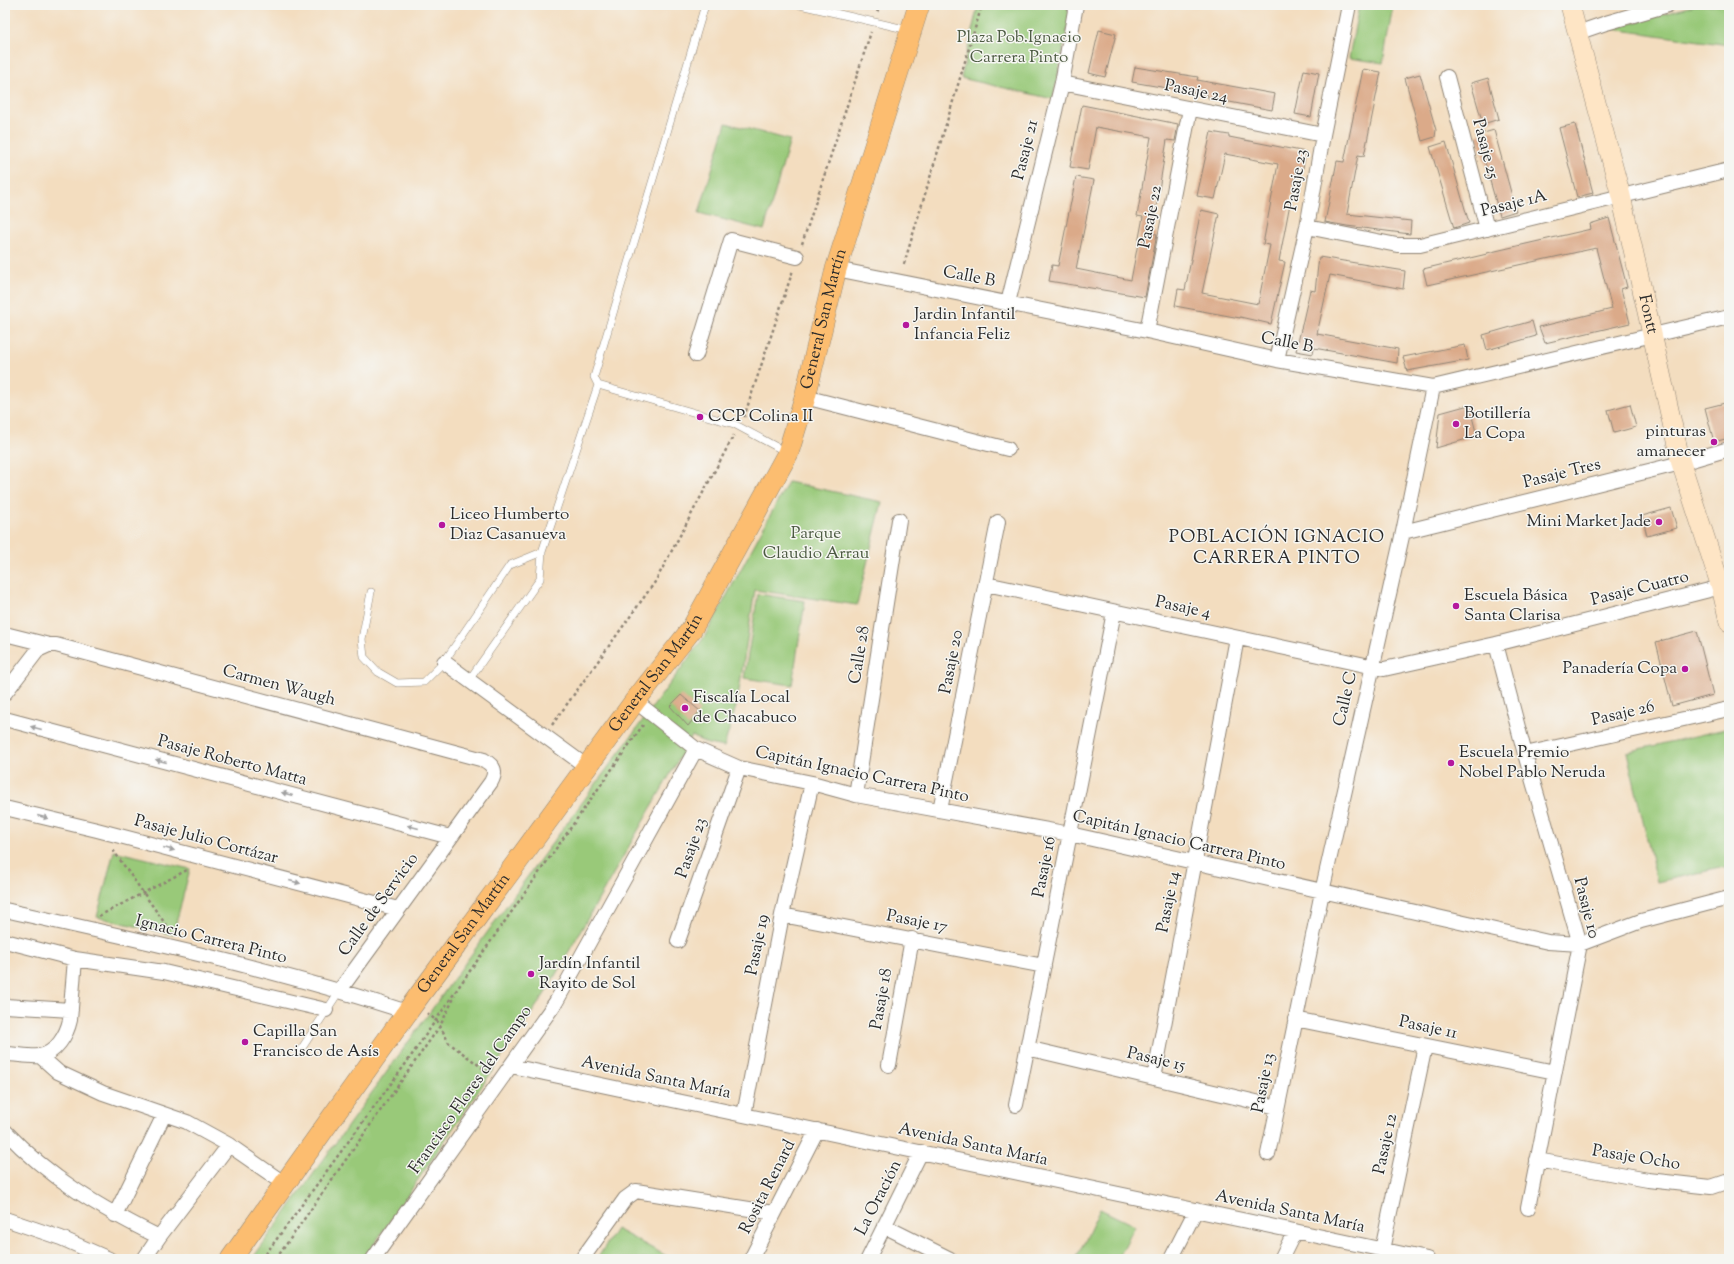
<svg xmlns="http://www.w3.org/2000/svg" width="1734" height="1264" font-family="'Sorts Mill Goudy',serif">
<style>
.green{fill:#99c979;stroke:#627a52}
.building{fill:#dbaa89}
.lines{fill:none;stroke-linecap:round;stroke-linejoin:round}
.lane-casing{stroke:#8f8475;stroke-width:8}
.street-casing{stroke:#8f8475;stroke-width:16}
.secondary-casing{stroke:#8f8475;stroke-width:20}
.primary-casing{stroke:#8f8475;stroke-width:22}
.path{stroke:#8f8475;stroke-width:2.5;stroke-dasharray:3 3;stroke-linecap:butt}
.lane{stroke:#fff;stroke-width:7}
.street{stroke:#fff;stroke-width:14}
.secondary{stroke:#fee5c5;stroke-width:19}
.primary{stroke:#fcbd6f;stroke-width:21}
.oneway{fill:#a0a0a0}
.poi-dot{fill:#b5179e;stroke:#f6f6f2;stroke-width:1.5}
.labels{text-anchor:middle;dominant-baseline:central;stroke-width:3;stroke-linejoin:round;paint-order:stroke}
.park-label{font-size:17px;fill:#4c5a42;stroke:#f6f6f2}
.street-label{font-size:17px;fill:#2b2b2b;stroke:#f6f6f2}
.poi-label{font-size:17px;fill:#2b2b2b;stroke:#f6f6f2;text-anchor:start}
.neighbourhood-label{font-size:18px;letter-spacing:1px;fill:#2b2b2b;stroke:#f6f6f2}
</style>
<rect width="100%" height="100%" fill="#f6f6f2"/>
<filter id="ink" filterUnits="userSpaceOnUse"><feTurbulence type="fractalNoise" baseFrequency=".025" numOctaves="2"/><feDisplacementMap in="SourceGraphic" scale="8" xChannelSelector="R" yChannelSelector="G"/><feConvolveMatrix kernelMatrix="1 2 1 2 8 2 1 2 1" color-interpolation-filters="sRGB"/></filter>
<filter id="wash" filterUnits="userSpaceOnUse"><feTurbulence type="fractalNoise" baseFrequency=".012" numOctaves="4" result="noise"/><feDisplacementMap in="SourceGraphic" scale="16" xChannelSelector="R" yChannelSelector="G"/><feGaussianBlur stdDeviation="0.9" result="paint"/><feColorMatrix in="noise" values="0 0 0 0 0 0 0 0 0 0 0 0 0 0 0 0 0 1.4 0 .05"/><feComposite in="paint" operator="in"/></filter>
<g filter="url(#wash)">
<rect width="100%" height="100%" fill="#f3ddbf"/>
<path class="green" d="M978,5h94l-19,94 -92,-21z
M1359,5h34l-10,58 -34,-5z
M1695,5h34v40l-117,-16z
M726,123l64,17 -26,90 -65,-17z
M788,482l94,20 -25,103 -102,-15 -18,113 -13,44 -16,-3 -16,-8 -148,259 -180,264h-112l273,-379 180,-244z
M758,594l47,7 -13,84 -48,-7z
M1729,728v138l-72,16 -30,-130z
M114,851l76,18 -17,66 -76,-18z
M1100,1209l35,17 -17,33h-42z
M616,1229l56,30h-75z"/>
<g id="blocks">
<path class="building" d="M1099,30l17,4 -11,43 -16,-4z
M1135,67l63,10 -1,3 78,14 -3,16 -64,-12v-3l-76,-13z
M1363,69l18,3 -17,84 -6,-1 -11,59 64,7 -1,13 -63,-8 -22,-4 12,-61 7,1z
M1304,70l15,3 -8,44 -16,-3z
M1420,74l16,56 -1,7 -13,4 -17,-63z
M1488,78l11,41 -16,5 -12,-41z
M1082,105l96,19 -3,17 -8,-1 -15,93 5,1 -12,63 -96,-16 3,-16 6,1 18,-89 18,3 -18,89 55,11 12,-63 -6,-1 14,-79 -55,-10 -8,43 -18,-3z
M1575,124l18,69 -16,4 -18,-69z
M1494,130l22,81 -16,5 -23,-81z
M1211,132l18,3v2l77,15 -3,16 -6,-1 -18,94 6,1 -14,62 -31,-7v1l-65,-12 3,-17 7,1 16,-80 18,4 -17,79 56,11 12,-59 -7,-1 15,-80 -53,-10 -10,45 -18,-3z
M1446,142l23,81 -15,5 -24,-81z
M1609,218l18,69 -6,2 9,34 -85,20 -6,-16 73,-18 -16,-61 -169,37 -4,-16 64,-15v-1l104,-24 -1,-5z
M1319,257l86,14 -2,18 -73,-14 -13,59 81,15 -1,14 -83,-15 -1,6 -17,-3 14,-61 5,1z
M1532,321l4,15 -49,14 -4,-15z
M1465,345l3,15 -61,11 -4,-14z
M1729,402v36l-15,4 -9,-34z
M1630,404l6,23 -22,6 -6,-23z
M1469,405l8,31 -41,12 4,-35z
M1671,508l6,20 -30,8 -5,-20z
M1697,631l16,64 -41,11 -16,-64z
M681,695l19,16 -12,15 -18,-20z"/>
</g>
</g>
<g filter="url(#ink)">
<use href="#blocks" fill-opacity="0" stroke="#8f8475" stroke-width="1"/>
<g class="lines">
<defs>
<path id="lane" d="M705,5l-111,372 4,8 136,39 52,28
M800,5l109,25
M371,592l-9,47 2,18 14,15 19,11 27,-1 20,-20 66,-97 32,-13 56,-167
M469,680l71,-101 2,-27
M300,1051l40,-61"/>
<path id="street" d="M1577,33l29,-10 62,-18
M1447,77l40,152
M1062,83l261,52
M1307,227l90,18h23l309,-75
M836,269l311,62 130,29 156,27 296,-70
M1008,303l54,-220 14,-78
M1147,331l43,-222
M696,355l35,-115 66,17
M1277,360l30,-133 16,-92 26,-130
M805,397l203,52
M1403,532l278,-69 48,-14
M986,584l398,85 112,-25 233,-59
M5,634l44,11
M1496,644l29,110 55,190 -52,264
M444,662l143,105
M5,693l33,-43 11,-5h7l428,115c10,6 13,11 7,22l-151,208
M635,701l61,48 43,19 73,15 44,12 214,39 478,108 32,2 61,-23 88,-23
M5,719l445,118
M1525,754l204,-45
M856,795l43,-275
M5,808l92,22 301,79
M940,810l58,-288
M5,910c135,30 270,59 402,102
M782,915l262,51
M5,941l70,18 89,13 162,38
M678,941l61,-173
M5,1006l66,4
M1295,1019l260,53
M1027,1048l250,59
M5,1054c11,0 24,3 34,2 17,-2 28,-22 31,-36l5,-61
M40,1056l18,16 45,21 84,29 42,23 56,39
M889,1065l23,-126
M511,1066l916,193
M1154,1078l83,-440
M1016,1105l98,-493
M744,1115l38,-200 30,-132
M5,1131c44,47 97,78 154,106
M1268,1154l54,-262 81,-360 30,-145
M1537,1160l111,20 63,7 18,-6
M115,1215l49,-100
M5,1219l56,19 48,21
M884,1226l66,33
M1382,1250l43,-204
M144,1259l15,-22 70,-92
M373,1259l183,-257 140,-253
M582,1259l43,-60 11,-8 138,22
M751,1259l66,-129
M868,1259l53,-107
M1171,1259l25,-49
M1281,1259l14,-28"/>
<g id="secondary">
<path id="s1" d="M1570,5l51,191 60,267 40,124 8,35"/>
</g>
<g id="primary">
<path id="s2" d="M231,1259l182,-255 222,-303 56,-71 97,-177 17,-56 31,-128 83,-264"/>
</g>
</defs>
<use href="#lane" class="lane-casing"/>
<use href="#street" class="street-casing"/>
<use href="#secondary" class="secondary-casing"/>
<use href="#primary" class="primary-casing"/>
<path class="path" d="M877,12l3,-7
M802,244l69,-212
M904,264l78,-259
M744,417l49,-147
M552,725l103,-143 79,-147
M113,850l58,82
M99,916l90,-47
M427,1013l11,9 11,21 39,29
M262,1259l145,-197 53,-77 183,-260
M276,1259l164,-233 15,-30"/>
<use href="#lane" class="lane"/>
<use href="#street" class="street"/>
<use href="#secondary" class="secondary"/>
<use href="#primary" class="primary"/>
</g>
<defs><path id="oneway-solid" d="M-6-.8H1V-3.2L6.5 0L1 3.2V.8H-6Z"/></defs>
<g class="oneway">
<use href="#oneway-solid" transform="translate(36 728) rotate(-165)"/>
<use href="#oneway-solid" transform="translate(161 761) rotate(-165)"/>
<use href="#oneway-solid" transform="translate(287 794) rotate(-165)"/>
<use href="#oneway-solid" transform="translate(43 817) rotate(14)"/>
<use href="#oneway-solid" transform="translate(413 827) rotate(-165)"/>
<use href="#oneway-solid" transform="translate(169 849) rotate(15)"/>
<use href="#oneway-solid" transform="translate(295 882) rotate(15)"/>
</g>
</g>
<g class="poi-dot">
<circle cx="906" cy="325" r="4"/>
<circle cx="700" cy="417" r="4"/>
<circle cx="1456" cy="424" r="4"/>
<circle cx="1714" cy="442" r="4"/>
<circle cx="1659" cy="522" r="4"/>
<circle cx="442" cy="525" r="4"/>
<circle cx="1456" cy="606" r="4"/>
<circle cx="1685" cy="669" r="4"/>
<circle cx="685" cy="708" r="4"/>
<circle cx="1451" cy="763" r="4"/>
<circle cx="531" cy="974" r="4"/>
<circle cx="245" cy="1042" r="4"/>
</g>
<g class="labels">
<g class="park-label">
<text x="1019" y="38">Plaza Pob.Ignacio<tspan x="1019" dy="20">Carrera Pinto</tspan></text>
<text x="816" y="534">Parque<tspan x="816" dy="20">Claudio Arrau</tspan></text>
</g>
<g class="street-label">
<text transform="translate(1196 92) rotate(11)">Pasaje 24</text>
<text transform="translate(1485 149) rotate(75)">Pasaje 25</text>
<text transform="translate(1026 150) rotate(-76)">Pasaje 21</text>
<text transform="translate(1297 180) rotate(-80)">Pasaje 23</text>
<text transform="translate(1514 204) rotate(-14)">Pasaje 1A</text>
<text transform="translate(1151 217) rotate(-79)">Pasaje 22</text>
<text transform="translate(969 277) rotate(11)">Calle B</text>
<text stroke="none"><textPath href="#s1" startOffset="319">Fontt</textPath></text>
<text stroke="none"><textPath href="#s2" startOffset="1120">General San Martín</textPath></text>
<text transform="translate(1287 343) rotate(11)">Calle B</text>
<text transform="translate(1562 474) rotate(-14)">Pasaje Tres</text>
<text transform="translate(1640 589) rotate(-14)">Pasaje Cuatro</text>
<text transform="translate(1183 608) rotate(12)">Pasaje 4</text>
<text transform="translate(860 655) rotate(-81)">Calle 28</text>
<text transform="translate(952 662) rotate(-79)">Pasaje 20</text>
<text stroke="none"><textPath href="#s2" startOffset="724">General San Martín</textPath></text>
<text transform="translate(279 686) rotate(15)">Carmen Waugh</text>
<text transform="translate(1346 699) rotate(-77)">Calle C</text>
<text transform="translate(1623 714) rotate(-13)">Pasaje 26</text>
<text transform="translate(232 761) rotate(15)">Pasaje Roberto Matta</text>
<text transform="translate(862 775) rotate(12)">Capitán Ignacio Carrera Pinto</text>
<text transform="translate(206 840) rotate(15)">Pasaje Julio Cortázar</text>
<text transform="translate(1179 841) rotate(13)">Capitán Ignacio Carrera Pinto</text>
<text transform="translate(692 848) rotate(-71)">Pasaje 23</text>
<text transform="translate(1045 867) rotate(-79)">Pasaje 16</text>
<text transform="translate(1169 902) rotate(-79)">Pasaje 14</text>
<text transform="translate(379 905) rotate(-54)">Calle de Servicio</text>
<text transform="translate(1586 908) rotate(76)">Pasaje 10</text>
<text transform="translate(917 922) rotate(11)">Pasaje 17</text>
<text stroke="none"><textPath href="#s2" startOffset="400">General San Martín</textPath></text>
<text transform="translate(211 940) rotate(14)">Ignacio Carrera Pinto</text>
<text transform="translate(758 945) rotate(-79)">Pasaje 19</text>
<text transform="translate(882 999) rotate(-80)">Pasaje 18</text>
<text transform="translate(1428 1028) rotate(12)">Pasaje 11</text>
<text transform="translate(1156 1060) rotate(13)">Pasaje 15</text>
<text transform="translate(656 1078) rotate(12)">Avenida Santa María</text>
<text transform="translate(1264 1083) rotate(-79)">Pasaje 13</text>
<text transform="translate(471 1090) rotate(-55)">Francisco Flores del Campo</text>
<text transform="translate(1386 1144) rotate(-78)">Pasaje 12</text>
<text transform="translate(973 1145) rotate(12)">Avenida Santa María</text>
<text transform="translate(1636 1158) rotate(9)">Pasaje Ocho</text>
<text transform="translate(768 1187) rotate(-63)">Rosita Renard</text>
<text transform="translate(879 1198) rotate(-63)">La Oración</text>
<text transform="translate(1290 1212) rotate(12)">Avenida Santa María</text>
</g>
<g class="poi-label">
<text x="914" y="315">Jardin Infantil<tspan x="914" dy="20">Infancia Feliz</tspan></text>
<text x="1464" y="414">Botillería<tspan x="1464" dy="20">La Copa</tspan></text>
<text x="708" y="417">CCP Colina II</text>
<text x="1706" y="432" text-anchor="end">pinturas<tspan x="1706" dy="20">amanecer</tspan></text>
<text x="450" y="515">Liceo Humberto<tspan x="450" dy="20">Diaz Casanueva</tspan></text>
<text x="1651" y="522" text-anchor="end">Mini Market Jade</text>
<text x="1464" y="596">Escuela Básica<tspan x="1464" dy="20">Santa Clarisa</tspan></text>
<text x="1677" y="669" text-anchor="end">Panadería Copa</text>
<text x="693" y="698">Fiscalía Local<tspan x="693" dy="20">de Chacabuco</tspan></text>
<text x="1459" y="753">Escuela Premio<tspan x="1459" dy="20">Nobel Pablo Neruda</tspan></text>
<text x="539" y="964">Jardín Infantil<tspan x="539" dy="20">Rayito de Sol</tspan></text>
<text x="253" y="1032">Capilla San<tspan x="253" dy="20">Francisco de Asís</tspan></text>
</g>
<g class="neighbourhood-label">
<text x="1277" y="538">POBLACIÓN IGNACIO<tspan x="1277" dy="21">CARRERA PINTO</tspan></text>
</g>
</g>
<rect width="1734" height="1264" fill="none" stroke="#f6f6f2" stroke-width="20"/>
</svg>
